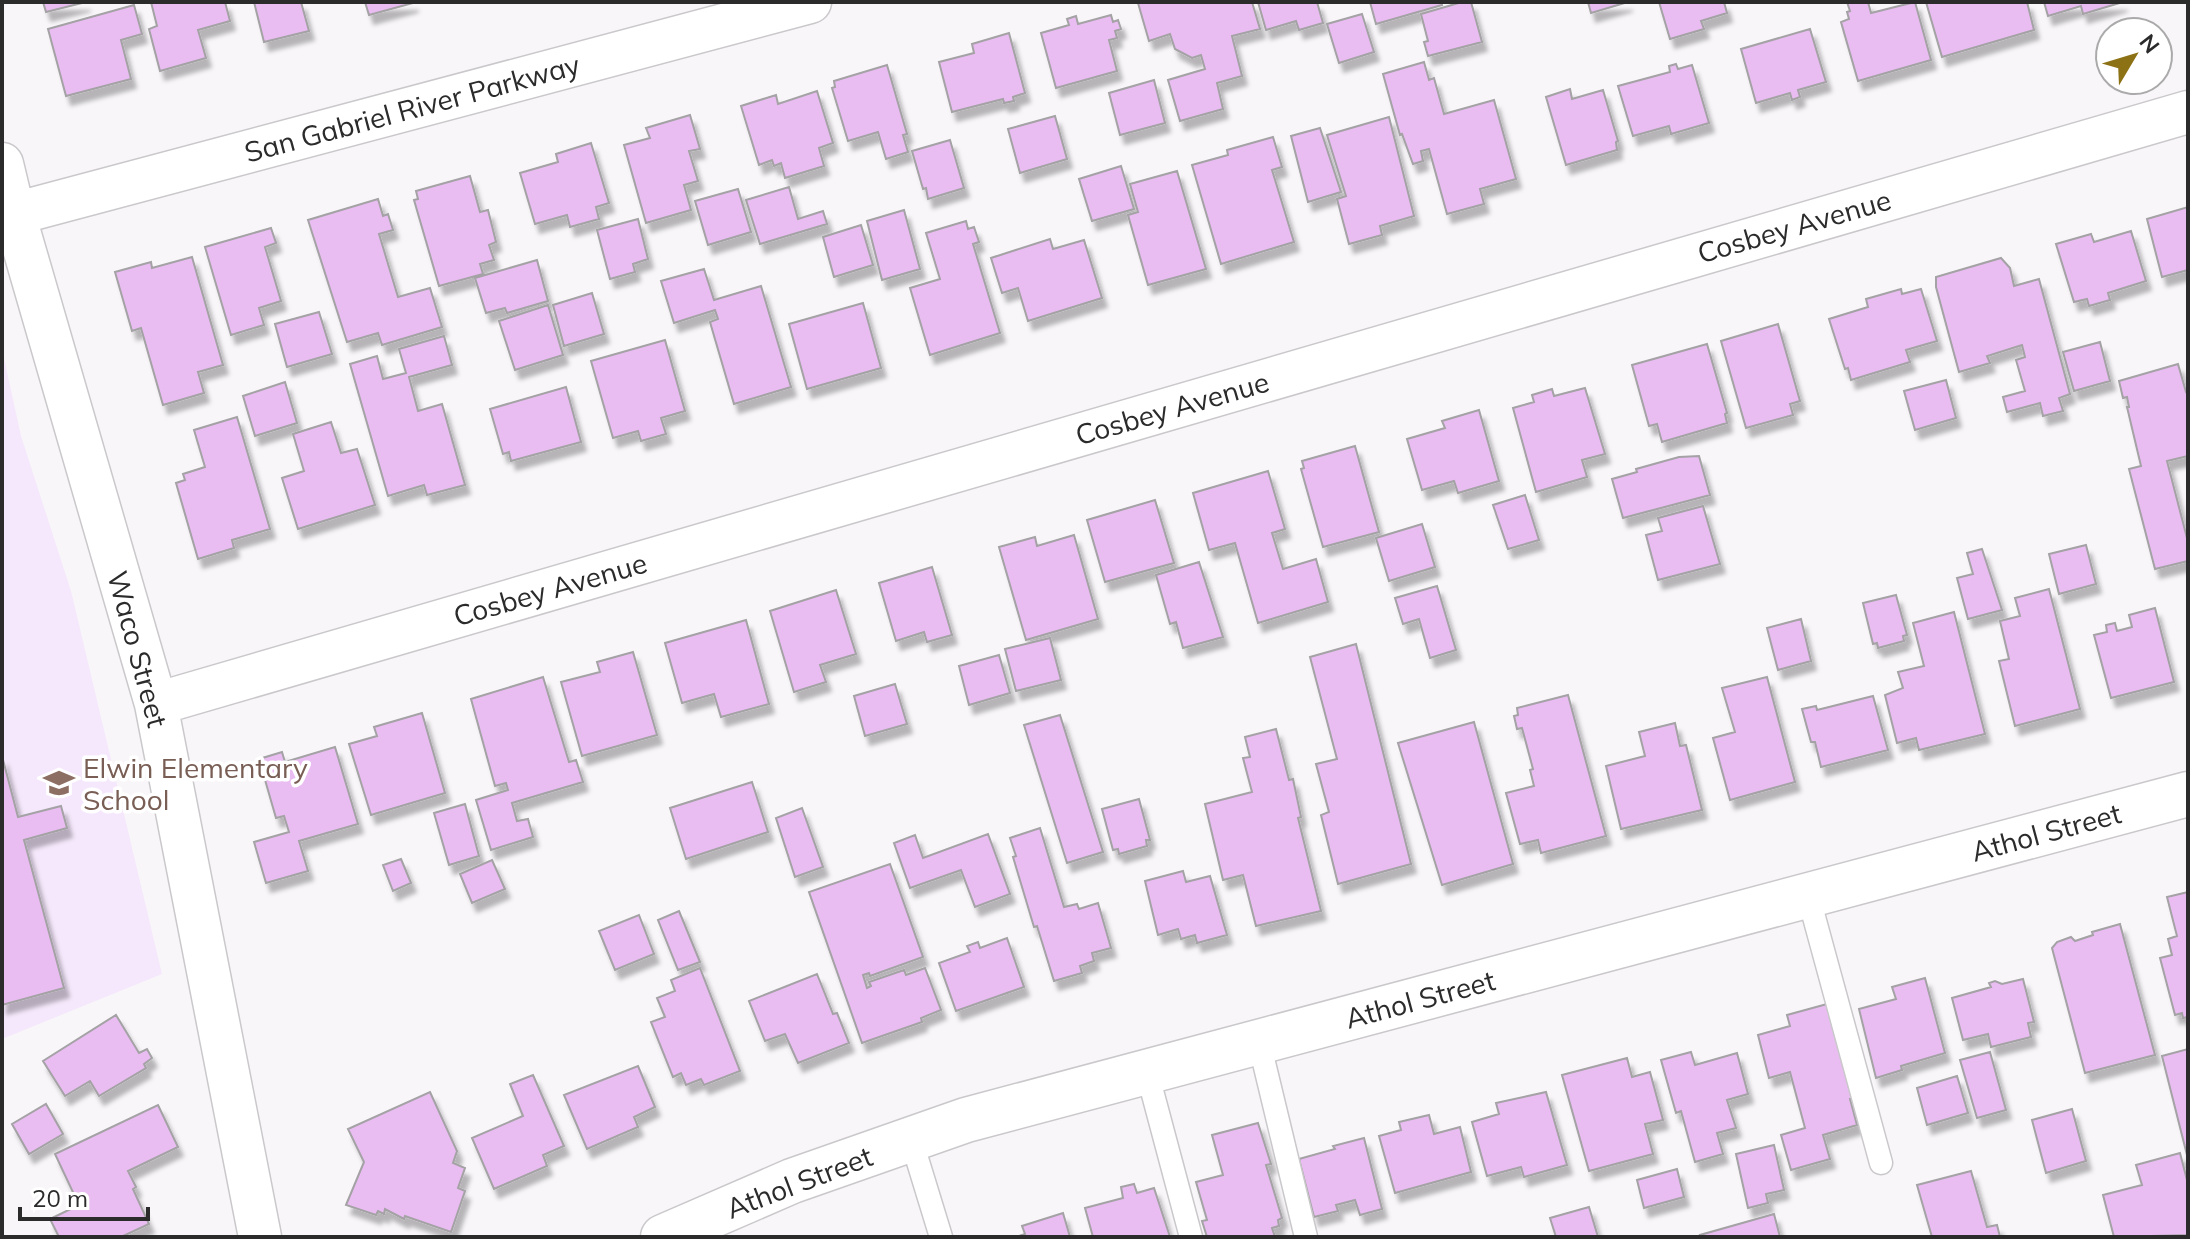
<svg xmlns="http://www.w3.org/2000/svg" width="2190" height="1239" font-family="Mulish,sans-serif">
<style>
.education{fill:#f5e8fc}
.building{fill:#e9bdf2;stroke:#a4a2a5;stroke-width:2;filter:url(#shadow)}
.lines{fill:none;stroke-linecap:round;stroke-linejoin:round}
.lane-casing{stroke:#cac8cb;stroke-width:25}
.street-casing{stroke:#cac8cb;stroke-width:45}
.secondary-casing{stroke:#cac8cb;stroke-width:47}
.lane{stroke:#fff;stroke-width:22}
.street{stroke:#fff;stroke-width:42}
.secondary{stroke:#fff;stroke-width:44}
.labels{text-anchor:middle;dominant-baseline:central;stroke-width:7;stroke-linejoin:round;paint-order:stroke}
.street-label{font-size:28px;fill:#2c2b2c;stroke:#fff}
.education-label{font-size:28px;fill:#785e54;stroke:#fff;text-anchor:start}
</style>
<defs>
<filter id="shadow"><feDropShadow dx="5" dy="9" stdDeviation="2" flood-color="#0004"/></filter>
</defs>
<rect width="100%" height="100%" fill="#f8f6f9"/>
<path class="education" d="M2,349l19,87 50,155 91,383 -160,65z"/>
<path class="building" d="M43,2h43l-40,10z
M151,2h74l5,19 -32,9 8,28 -46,13 -11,-42 8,-3z
M254,2h47l8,29 -45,11z
M365,2h48v1l-44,12z
M1252,2l8,27 -28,7 10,40 -25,7 6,26 -43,12 -12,-41 37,-11 -4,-14 -9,3 -17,-9 -5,-15 -21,7 -11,-38z
M1258,2h59l6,21 -24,7 -3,-9 -30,9z
M1370,2h71l1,3 -66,19z
M1462,2h9l11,40 -54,14 -4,-14 4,-1 -7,-27z
M1588,2h40l-37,11z
M1659,2h65l3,11 -26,8 3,8 -34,10z
M1847,2h21l3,11 44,-11 16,58 -73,21 -17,-59 8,-3 -2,-7 3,-1z
M1926,2h101l7,28 -92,27z
M2044,2h79l-40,12 -2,-8 -33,10z
M134,5l8,29 -21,6 10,39 -65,17 -18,-67z
M1362,14l12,38 -35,11 -12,-39z
M1111,15l2,7 5,-2 3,9 -6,2 2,7 -8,2 8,31 -61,17 -15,-55 28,-8 -2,-6 9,-3 2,8z
M1810,29l16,53 -28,8 2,7 -8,3 -2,-7 -34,10 -15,-54z
M1009,33l16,60 -12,4 1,4 -10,2 -1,-4 -51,13 -13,-50 35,-9 -2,-9z
M1424,62l5,18 5,-2 10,36 50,-14 22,79 -36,10 4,15 -37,10 -18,-65 -8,2 2,10 -10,3 -11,-30 -2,1 -17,-61z
M1676,64l2,5 14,-4 17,58 -38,11 -2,-8 -36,10 -15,-50 52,-14 -1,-6z
M887,65l20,69 -4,1 5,17 -22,7 -8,-27 -30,9 -16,-53 3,-1 -1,-6z
M1154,80l11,43 -45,12 -11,-42z
M1570,89l2,10 31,-9 15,51 -2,1 1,8 -51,15 -20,-68z
M817,91l16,52 -14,5 5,18 -39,12 -4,-15 -7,3 -2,-6 -13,5 -18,-59 35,-11 2,9z
M690,115l10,34 -11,2 9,30 -14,4 7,25 -45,13 -22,-78 26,-7 -4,-10z
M1055,116l12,43 -47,14 -12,-44z
M1389,117l25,99 -34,10 2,9 -33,9 -12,-45 9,-3 -19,-61z
M1320,128l21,64 -33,10 -17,-66z
M1273,137l9,30 -10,3 22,72 -73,22 -29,-99 36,-10 -1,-5z
M950,140l14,48 -36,11 -2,-11 -3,1 -11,-38z
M591,143l18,60 -13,4 3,12 -29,8 -3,-12 -32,9 -15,-51 38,-11 -2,-8z
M1121,166l13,43 -42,12 -13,-42z
M1177,171l29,98 -58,16 -20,-70 10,-3 -8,-28z
M470,176l10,36 8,-2 8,32 -7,3 5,15 -14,4 3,10 -44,12 -25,-86 4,-1 -2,-8z
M789,187l9,32 25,-8 4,13 -67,20 -14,-44z
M738,189l13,43 -43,13 -13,-44z
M378,199l5,17 5,-2 5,16 -14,4 19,63 32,-9 12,39 -60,18 -4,-12 -31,9 -39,-122z
M2188,207v63l-26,7 -15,-58z
M904,210l16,59 -38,11 -15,-59z
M638,219l10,40 -15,5 2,8 -25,7 -13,-49z
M966,221l2,8 6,-2 5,15 -6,2 27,89 -70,22 -20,-67 30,-9 -14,-46z
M861,225l12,40 -39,12 -11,-40z
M271,228l5,15 -11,4 16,54 -22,7 5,17 -33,10 -26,-88z
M2131,231l15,50 -38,12 2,7 -21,6 -2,-7 -13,3 -18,-58 35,-10 3,8z
M1050,239l3,10 31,-9 18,58 -74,23 -10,-33 -16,5 -11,-35z
M192,257l31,108 -25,7 6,21 -41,12 -22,-77 -9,3 -17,-59 36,-10 1,6z
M2001,258l9,10 4,18 25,-7 31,115 -11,4 4,13 -20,5 -3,-13 -33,9 -4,-15 22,-6 -9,-31 9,-3 -3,-12 -35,11 3,7 -31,9 -23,-85v-10z
M537,260l11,41 -41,12 -2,-5 -19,5 -11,-35z
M704,269l10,31 47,-14 30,101 -57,17 -24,-82 8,-3 -3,-9 -41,13 -13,-42z
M1901,289l1,5 19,-5 16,52 -31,9 4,12 -59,18 -3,-12 -3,1 -16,-50 39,-12 -2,-8z
M592,293l12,41 -40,12 -11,-41z
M863,303l18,65 -74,21 -18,-65z
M548,305l15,50 -48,15 -16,-49z
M319,312l13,42 -45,13 -12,-43z
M1778,324l22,77 -10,3 3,11 -47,13 -25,-87z
M444,336l8,29 -43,12 9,34 24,-7 23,81 -38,10 -3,-10 -36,11 -38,-132 27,-8 6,23 23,-6 -7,-24z
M665,340l20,71 -24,7 5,16 -25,7 -3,-10 -25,7 -22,-77z
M2100,342l10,39 -36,10 -11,-39z
M1707,344l20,69 -2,1 2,9 -65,19 -5,-18 -8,2 -17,-61z
M2178,364l8,28 2,-1v65l-21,5 21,81v19l-33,8 -26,-100 12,-3 -14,-59h2l-2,-10 -4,1 -4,-17z
M1946,380l10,38 -41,12 -11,-39z
M285,382l12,41 -42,13 -12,-40z
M566,387l15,55 -70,19 -2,-9 -6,2 -13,-45z
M1585,388l20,66 -23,6 5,17 -51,15 -23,-84 21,-6 -2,-7 20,-6 2,7z
M1479,410l20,71 -41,12 -4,-12 -32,9 -15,-51 38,-11 -3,-7z
M237,417l33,112 -38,11 2,8 -36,11 -22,-76 9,-3 -2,-6 22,-7 -11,-37z
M331,422l10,31 16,-4 18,56 -77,24 -16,-51 22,-7 -11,-37z
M1355,446l24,86 -56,15 -22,-78 3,-1 -2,-7z
M1699,456l11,39 -87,23 -11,-39 25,-7 -1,-3 43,-12z
M1268,471l17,58 -13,4 11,36 33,-10 12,43 -70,21 -23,-80 -26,7 -16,-57z
M1525,495l14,45 -31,9 -15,-44z
M1155,500l19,63 -69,19 -18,-62z
M1703,506l17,58 -62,16 -12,-45 16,-4 -4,-13z
M1422,524l13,43 -46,14 -13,-43z
M1074,535l24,84 -72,21 -27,-93 36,-10 2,9z
M2086,545l10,39 -37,10 -10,-40z
M1982,549l20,61 -34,9 -11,-41 16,-4 -6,-21z
M1199,562l24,75 -40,11 -7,-26 -6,2 -14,-49z
M932,567l20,68 -25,7 -3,-10 -28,9 -17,-58z
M1437,586l19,64 -26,8 -11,-39 -16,5 -8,-26z
M2049,589l31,120 -65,17 -16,-65 10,-2 -9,-38 20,-5 -5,-18z
M836,590l20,64 -36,11 6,17 -32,10 -24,-81z
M1896,595l11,40 -4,1 1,5 -26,7 -1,-5 -4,1 -10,-41z
M2155,608l19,74 -63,16 -17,-63 13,-3 -1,-7 9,-2 2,8 15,-4 -3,-12z
M1954,612l31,122 -66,16 -3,-12 -19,5 -12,-48 18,-7 -5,-16 26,-6 -11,-43z
M1801,619l10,42 -33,9 -11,-42z
M746,620l23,84 -48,13 -7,-23 -32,9 -17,-60z
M1050,638l11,42 -45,11 -11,-42z
M1356,644l55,220 -73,20 -17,-69 8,-3 -13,-48 21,-5 -27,-102z
M633,652l24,83 -75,21 -21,-74 39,-10 -3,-10z
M999,655l11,38 -41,12 -10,-39z
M543,677l26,85 7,-2 7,22 -71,21 5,18 11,-2 5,18 -42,13 -15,-50 32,-10 -2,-7 -11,3 -24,-87z
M1767,677l28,105 -65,18 -17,-62 22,-6 -13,-44z
M895,684l12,40 -42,12 -11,-40z
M1568,695l38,141 -65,17 -3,-13 -18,4 -14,-51 28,-7 -4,-16 3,-1 -11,-41 -5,1 -3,-13 4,-1 -1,-7z
M1873,696l15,54 -67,17 -6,-25h-4l-9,-33 14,-3 1,4z
M422,713l23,80 -74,22 -22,-71 28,-8 -3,-9z
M1060,715l43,137 -36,11 -43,-138z
M1474,722l39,142 -71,21 -44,-142z
M1675,723l5,23 6,-1 16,65 -81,19 -15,-63 39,-10 -6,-24z
M1276,729l13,51 4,-1 8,38 -3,1 23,93 -65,15 -13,-51 -20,5 -18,-76 47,-12 -9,-34 7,-1 -5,-20z
M335,747l23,77 -59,17 9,30 -42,12 -12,-41 35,-10 -5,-16 -8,2 -17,-59 23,-7 3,10z
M2,756l16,61 43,-11 6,22 -43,12 40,148 -62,17z
M752,782l16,50 -82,27 -16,-51z
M1139,799l11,41h-4l1,6 -28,8 -1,-5 -5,1 -11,-41z
M465,804l14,52 -30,9 -15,-52z
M802,808l21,59 -28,10 -19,-59z
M1040,828l24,79 13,-3 2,5 19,-6 13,45 -19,5 2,8 -14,5 2,7 -28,8 -17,-55 -3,1 -21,-70 3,-1 -6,-18z
M988,834l22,60 -35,13 -14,-37 -51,18 -16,-45 21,-8 8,23z
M401,859l10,24 -18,8 -10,-26z
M492,860l13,29 -33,14 -12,-29z
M890,864l33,93 -53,19 -1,-3 -6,2 4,13 4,-2 -2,-4 35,-12 2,5 19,-7 16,42 -20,8 1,4 -60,21 -53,-151z
M1183,871l3,11 24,-6 17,59 -30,8 -2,-8 -14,4 -3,-10 -20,6 -13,-54z
M2188,892v125l-5,1 -1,-5 -7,2 -15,-57 12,-3 -4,-16 9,-3 -10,-39z
M679,911l21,51 -22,8 -20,-50z
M639,915l15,39 -39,16 -16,-39z
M2120,924l35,131 -70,18 -33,-125 5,-6 14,-5 4,4 18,-6 -1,-3z
M1007,938l17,49 -68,24 -17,-48 31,-11 -3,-6 11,-4 2,6z
M700,968l40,103 -36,14 -3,-6 -15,6 -5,-12 -8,4 -22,-55 14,-5 -8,-19 18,-7 -4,-11z
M817,974l16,40 4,-1 12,30 -51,20 -13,-29 -20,7 -16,-40z
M1925,978l20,75 -44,13 1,4 -26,8 -17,-69 37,-10 -4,-12z
M2023,979l11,43 -6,1 3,14 -40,10 -3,-13 -25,6 -11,-42 39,-11 -2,-4 6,-2 7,3z
M1827,1004l26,94 -3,1 7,26 -34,10 7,24 -39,11 -10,-35 24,-7 -15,-56 -21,6 -11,-43 32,-9 -3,-11z
M116,1015l23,38 8,-4 5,9 -8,6 2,4 -47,28 -9,-15 -25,15 -22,-35z
M2188,1049v110l-26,-103z
M1691,1052l4,13 42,-12 11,41 -21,6 9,28 -19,5 6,21 -28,8 -14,-51 -5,2 -15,-53z
M1990,1052l16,58 -29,8 -17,-58z
M1627,1058l5,19 18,-5 13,48 -18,4 8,30 -64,17 -27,-96z
M638,1066l17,41 -21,10 4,10 -51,22 -23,-54z
M533,1075l31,71 -21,9 4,11 -53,23 -22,-51 51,-22 -13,-32z
M1957,1076l11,37 -41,12 -10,-37z
M430,1092l27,59 -4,12 12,5 -7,20 7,3 -14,41 -46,-16 -1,3 -19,-10 -1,5 -6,-3 -2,4 -30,-10 18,-43 -16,-33z
M1546,1092l21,73 -43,12 -3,-10 -34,9 -15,-54 27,-8 -3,-11z
M46,1104l17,30 -34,20 -17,-30z
M158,1105l20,42 -50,24 8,16 -3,2 16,35 -28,13h-62l-9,-18 29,-14 -24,-51z
M2072,1109l14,52 -40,12 -14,-53z
M1429,1115l5,19 26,-7 11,45 -76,21 -16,-57 22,-6 -2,-8z
M1258,1123l13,41 -5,1 16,53 -4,2 1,6 -7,2 3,9h-68l-5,-16 5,-1 -11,-38 27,-7 -11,-40z
M1364,1138l18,71 -22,6 -5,-15 -19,5 2,6 -24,6 -15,-58 36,-10 -2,-3z
M1774,1145l10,45 -18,4 2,9 -20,5 -12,-54z
M2180,1153l8,31v51l-74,2 -11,-42 39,-10 -6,-20z
M1677,1169l7,28 -40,11 -7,-28z
M1971,1171l16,56 10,-2 3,12h-68l-15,-52z
M1134,1184l3,9 17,-5 16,49h-77l-8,-29 38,-10 -2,-11z
M1589,1207l9,30h-42l-6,-19z
M1063,1213l7,24h-54l9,-3 -3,-8z
M1774,1214l6,23h-79l-1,-2z"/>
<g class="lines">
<defs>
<path id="lane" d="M1808,895l73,268
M1259,1042l47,195
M1147,1072l44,165
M911,1139l30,98"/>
<path id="street" d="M2,164l12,50 142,490 104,533
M14,214l796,-212
M156,704l2032,-592"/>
<path id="secondary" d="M663,1237l129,-56 174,-61 1222,-326"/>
</defs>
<use href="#lane" class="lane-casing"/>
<use href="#street" class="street-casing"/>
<use href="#secondary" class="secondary-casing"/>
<use href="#lane" class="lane"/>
<use href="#street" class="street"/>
<use href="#secondary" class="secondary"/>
</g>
<defs>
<symbol id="school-bare" viewBox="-9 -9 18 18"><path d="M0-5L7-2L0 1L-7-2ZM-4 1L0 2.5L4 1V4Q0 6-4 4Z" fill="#8d6e63" stroke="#fff" stroke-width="2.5" paint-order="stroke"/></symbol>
</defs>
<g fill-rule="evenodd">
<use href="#school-bare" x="37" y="761" width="44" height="44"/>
</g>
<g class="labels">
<g class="street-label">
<text transform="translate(412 108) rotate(-15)">San Gabriel River Parkway</text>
<text transform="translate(1794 226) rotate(-16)">Cosbey Avenue</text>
<text transform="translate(1172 408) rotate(-16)">Cosbey Avenue</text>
<text transform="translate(550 589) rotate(-16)">Cosbey Avenue</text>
<text transform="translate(138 649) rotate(75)">Waco Street</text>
<text transform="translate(2046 832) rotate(-15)">Athol Street</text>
<text transform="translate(1420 999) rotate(-15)">Athol Street</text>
<text transform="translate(799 1182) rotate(-21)">Athol Street</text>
</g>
<g class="education-label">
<text x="83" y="767">Elwin Elementary<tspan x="83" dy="32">School</tspan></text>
</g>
</g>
<rect width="2190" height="1239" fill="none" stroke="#2c2b2c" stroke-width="8"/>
<g transform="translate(2134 56) rotate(52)"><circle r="38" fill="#ffffff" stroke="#abaaab" stroke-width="2"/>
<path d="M0-6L14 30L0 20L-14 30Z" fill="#8d7215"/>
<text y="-12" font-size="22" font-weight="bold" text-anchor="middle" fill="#2c2b2c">N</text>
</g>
<path d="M20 1207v12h128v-12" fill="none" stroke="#2c2b2c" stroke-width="4"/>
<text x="32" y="1207" font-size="24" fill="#2c2b2c" stroke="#ffffff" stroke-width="6" paint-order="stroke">20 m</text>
</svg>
